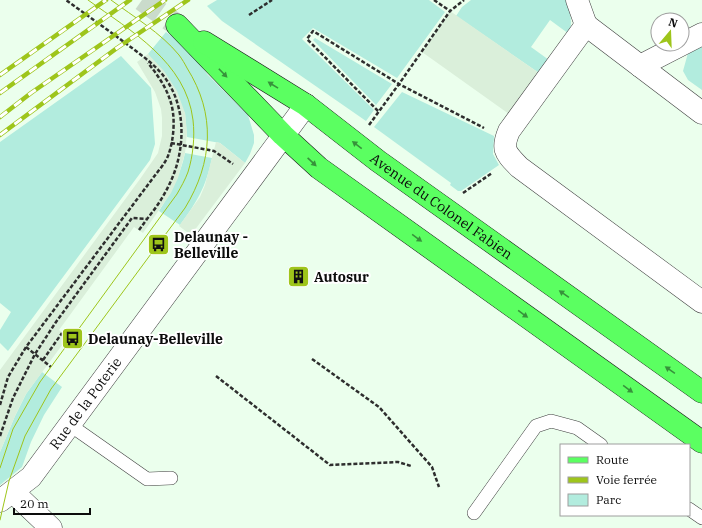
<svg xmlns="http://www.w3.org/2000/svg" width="702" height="528" font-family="'IBM Plex Serif',serif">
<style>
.green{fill:#b2ecde}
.plaza{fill:#daefda}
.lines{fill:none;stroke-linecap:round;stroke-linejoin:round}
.primary-tunnel{stroke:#cadbcb;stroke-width:22;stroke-dasharray:22 11;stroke-linecap:butt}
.service-casing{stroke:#3f3f3f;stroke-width:14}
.minor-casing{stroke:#3f3f3f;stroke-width:23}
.primary-casing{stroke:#1d1d1d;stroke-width:23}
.path{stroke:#2e2e2e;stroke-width:2.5;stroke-dasharray:4 2;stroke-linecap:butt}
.service{stroke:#fff;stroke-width:13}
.minor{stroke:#fff;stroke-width:22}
.primary{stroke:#5bff61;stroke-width:22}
.tram{stroke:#9ec51b;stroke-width:1}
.rail-casing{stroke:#9ec51b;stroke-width:4.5}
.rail{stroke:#fff;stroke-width:3;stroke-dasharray:9;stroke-linecap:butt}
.oneway{fill:#37923b}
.labels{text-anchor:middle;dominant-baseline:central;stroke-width:4;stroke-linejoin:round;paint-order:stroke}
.street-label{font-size:14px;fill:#0c0c0c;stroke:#fff}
.poi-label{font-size:14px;font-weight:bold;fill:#0c0c0c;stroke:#fff;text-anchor:start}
</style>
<rect width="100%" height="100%" fill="#ebffed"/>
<path class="green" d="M217,0h212l16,12 -48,66 -84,-50 -11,11 72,71 -8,11 -144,-100 -15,-15z
M471,0h96c3,12 6,22 2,34l-19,-14 -19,27 18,13 -10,13 -83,-57 6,-9z
M166,32l21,15 21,28 40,40 6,20v8l-4,11 -5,9 -25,-20 -33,-6 -2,-24 -37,-59z
M315,38l77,46 -16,21 -63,-65z
M702,46v44l-14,-10 -5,-9 5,-18z
M121,56l30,32 4,56 -5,16 -142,191 -8,-8v-13l11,-18 -11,-9v-161z
M402,92l92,44 -1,18 6,11 -38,26h-3l-8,-6 1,-2 -77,-56z
M185,153l27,5c-6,29 -15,44 -32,67l-21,-14c11,-17 22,-37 26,-58z
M42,372l20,15 -18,28 -13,27 -9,25 -22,18v-33l15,-36 11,-22z"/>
<path class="plaza" d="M450,11l89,62 -30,41 -87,-62z
M148,54l16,17 13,20 8,22 2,19 -2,21 -7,25 -7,15 -28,40 -9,-6 -75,103 9,7 -42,57 -11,22 -15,36v-82l140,-191 18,-26 4,-17v-18l-1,-9 -6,-17 -18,-30z
M216,142l4,1 25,20 -54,72 -12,-9 21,-29 5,-12z"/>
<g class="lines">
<path class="primary-tunnel" d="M142,0l35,25"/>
<defs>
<path id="service" d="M70,425l77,54 24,-1
M689,509l13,9
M474,513l62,-87 15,-5 26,7 24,17"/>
<g id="minor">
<path d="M577,0l9,25"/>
<path d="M586,25l-77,106c-8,19 -3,22 10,36l183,135"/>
<path d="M586,25l116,88"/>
<path d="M640,66l62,-32"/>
<path d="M13,492l38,36"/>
<path id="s1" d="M0,501l31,-24 275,-372"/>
</g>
<g id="primary">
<path d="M177,25l106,110 36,33 383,274"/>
<path id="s2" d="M204,42l102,63 72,56 324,231"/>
</g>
</defs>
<use href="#service" class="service-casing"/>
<use href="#minor" class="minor-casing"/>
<use href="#primary" class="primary-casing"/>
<path class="path" d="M434,0l16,11
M249,15l23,-15
M378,111l-71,-72 6,-8 86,53 85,44
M369,125l30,-41 51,-73 14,-11
M171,143l43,8 19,13
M463,193l29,-20
M139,230l8,-11
M26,347l25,20
M312,359l67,48 53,60 7,20
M43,360l19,-27
M216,376l114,89 68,-3 13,4
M0,405l8,-28 18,-30 130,-173c4,-5 9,-11 12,-18 6,-16 8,-40 2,-56 -4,-13 -13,-26 -22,-37
M0,436l13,-38 22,-44 21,-32 76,-104 15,1c9,-11 17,-23 23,-36 16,-34 17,-79 -8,-109 -12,-14 -28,-24 -42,-35 -18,-13 -36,-26 -54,-39"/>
<use href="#service" class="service"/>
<use href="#minor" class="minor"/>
<use href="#primary" class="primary"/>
<path class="tram" d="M0,468l13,-39 27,-47 137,-188c4,-7 8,-14 11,-22 5,-16 7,-35 5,-52 -7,-58 -62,-89 -105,-120
M0,520l9,-39 16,-45 26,-47 134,-181c28,-46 31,-94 2,-140 -2,-4 -5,-9 -8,-13 -18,-22 -45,-38 -68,-55"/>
<defs>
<path id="rail" d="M0,75l106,-75
M0,93l130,-93
M0,117l31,-24 134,-93
M0,135l117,-87 71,-48"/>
</defs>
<use href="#rail" class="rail-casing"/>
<use href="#rail" class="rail"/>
</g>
<defs><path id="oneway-solid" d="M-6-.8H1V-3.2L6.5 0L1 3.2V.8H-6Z"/></defs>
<g class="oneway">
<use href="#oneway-solid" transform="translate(223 73) rotate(46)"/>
<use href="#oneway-solid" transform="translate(273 85) rotate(-148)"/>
<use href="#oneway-solid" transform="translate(357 145) rotate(-142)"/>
<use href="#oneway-solid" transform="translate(312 162) rotate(43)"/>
<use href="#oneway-solid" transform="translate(417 238) rotate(36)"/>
<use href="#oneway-solid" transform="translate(564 294) rotate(-145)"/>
<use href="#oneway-solid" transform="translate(523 314) rotate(36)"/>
<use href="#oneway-solid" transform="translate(670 370) rotate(-145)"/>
<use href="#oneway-solid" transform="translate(628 389) rotate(36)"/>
</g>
<defs>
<symbol id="bus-square" viewBox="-11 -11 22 22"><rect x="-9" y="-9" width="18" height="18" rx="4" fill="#9ec51b" stroke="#fff"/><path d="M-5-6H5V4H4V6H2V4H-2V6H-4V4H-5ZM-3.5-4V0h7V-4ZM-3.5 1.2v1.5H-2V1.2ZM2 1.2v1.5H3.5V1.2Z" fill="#111"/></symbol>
<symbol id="building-square" viewBox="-11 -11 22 22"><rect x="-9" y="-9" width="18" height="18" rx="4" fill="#9ec51b" stroke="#fff"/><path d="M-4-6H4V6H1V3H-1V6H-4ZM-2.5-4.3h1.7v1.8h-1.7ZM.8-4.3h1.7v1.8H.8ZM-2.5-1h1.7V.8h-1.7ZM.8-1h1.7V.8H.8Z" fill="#111"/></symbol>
</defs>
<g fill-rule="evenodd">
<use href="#bus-square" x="146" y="232" width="25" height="25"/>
<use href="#building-square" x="286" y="264" width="25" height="25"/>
<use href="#bus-square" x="60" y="326" width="25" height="25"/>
</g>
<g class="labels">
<g class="street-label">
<text stroke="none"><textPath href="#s2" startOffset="289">Avenue du Colonel Fabien</textPath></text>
<text stroke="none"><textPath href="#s1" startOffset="131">Rue de la Poterie</textPath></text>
</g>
<g class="poi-label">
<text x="174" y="237">Delaunay -<tspan x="174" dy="16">Belleville</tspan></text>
<text x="314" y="277">Autosur</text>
<text x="88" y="339">Delaunay-Belleville</text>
</g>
</g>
<rect x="560" y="444" width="130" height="72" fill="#ffffff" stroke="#9e9e9e"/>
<rect x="568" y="457" width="20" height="6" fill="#5bff61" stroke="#9e9e9e"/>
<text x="596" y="464" font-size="12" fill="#0c0c0c">Route</text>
<rect x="568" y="477" width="20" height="6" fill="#9ec51b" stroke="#9e9e9e"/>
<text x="596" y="484" font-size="12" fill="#0c0c0c">Voie ferrée</text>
<rect x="568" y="494" width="20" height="12" fill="#b2ecde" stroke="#9e9e9e"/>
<text x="596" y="504" font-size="12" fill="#0c0c0c">Parc</text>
<g transform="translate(670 32) rotate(19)"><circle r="19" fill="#ffffff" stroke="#9e9e9e"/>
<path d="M0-3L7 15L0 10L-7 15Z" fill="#9ec51b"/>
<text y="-6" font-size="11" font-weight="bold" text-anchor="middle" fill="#0c0c0c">N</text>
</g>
<path d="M14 508v6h76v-6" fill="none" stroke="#0c0c0c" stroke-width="2"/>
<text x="20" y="508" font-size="12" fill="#0c0c0c" stroke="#ffffff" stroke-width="3" paint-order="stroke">20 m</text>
</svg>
